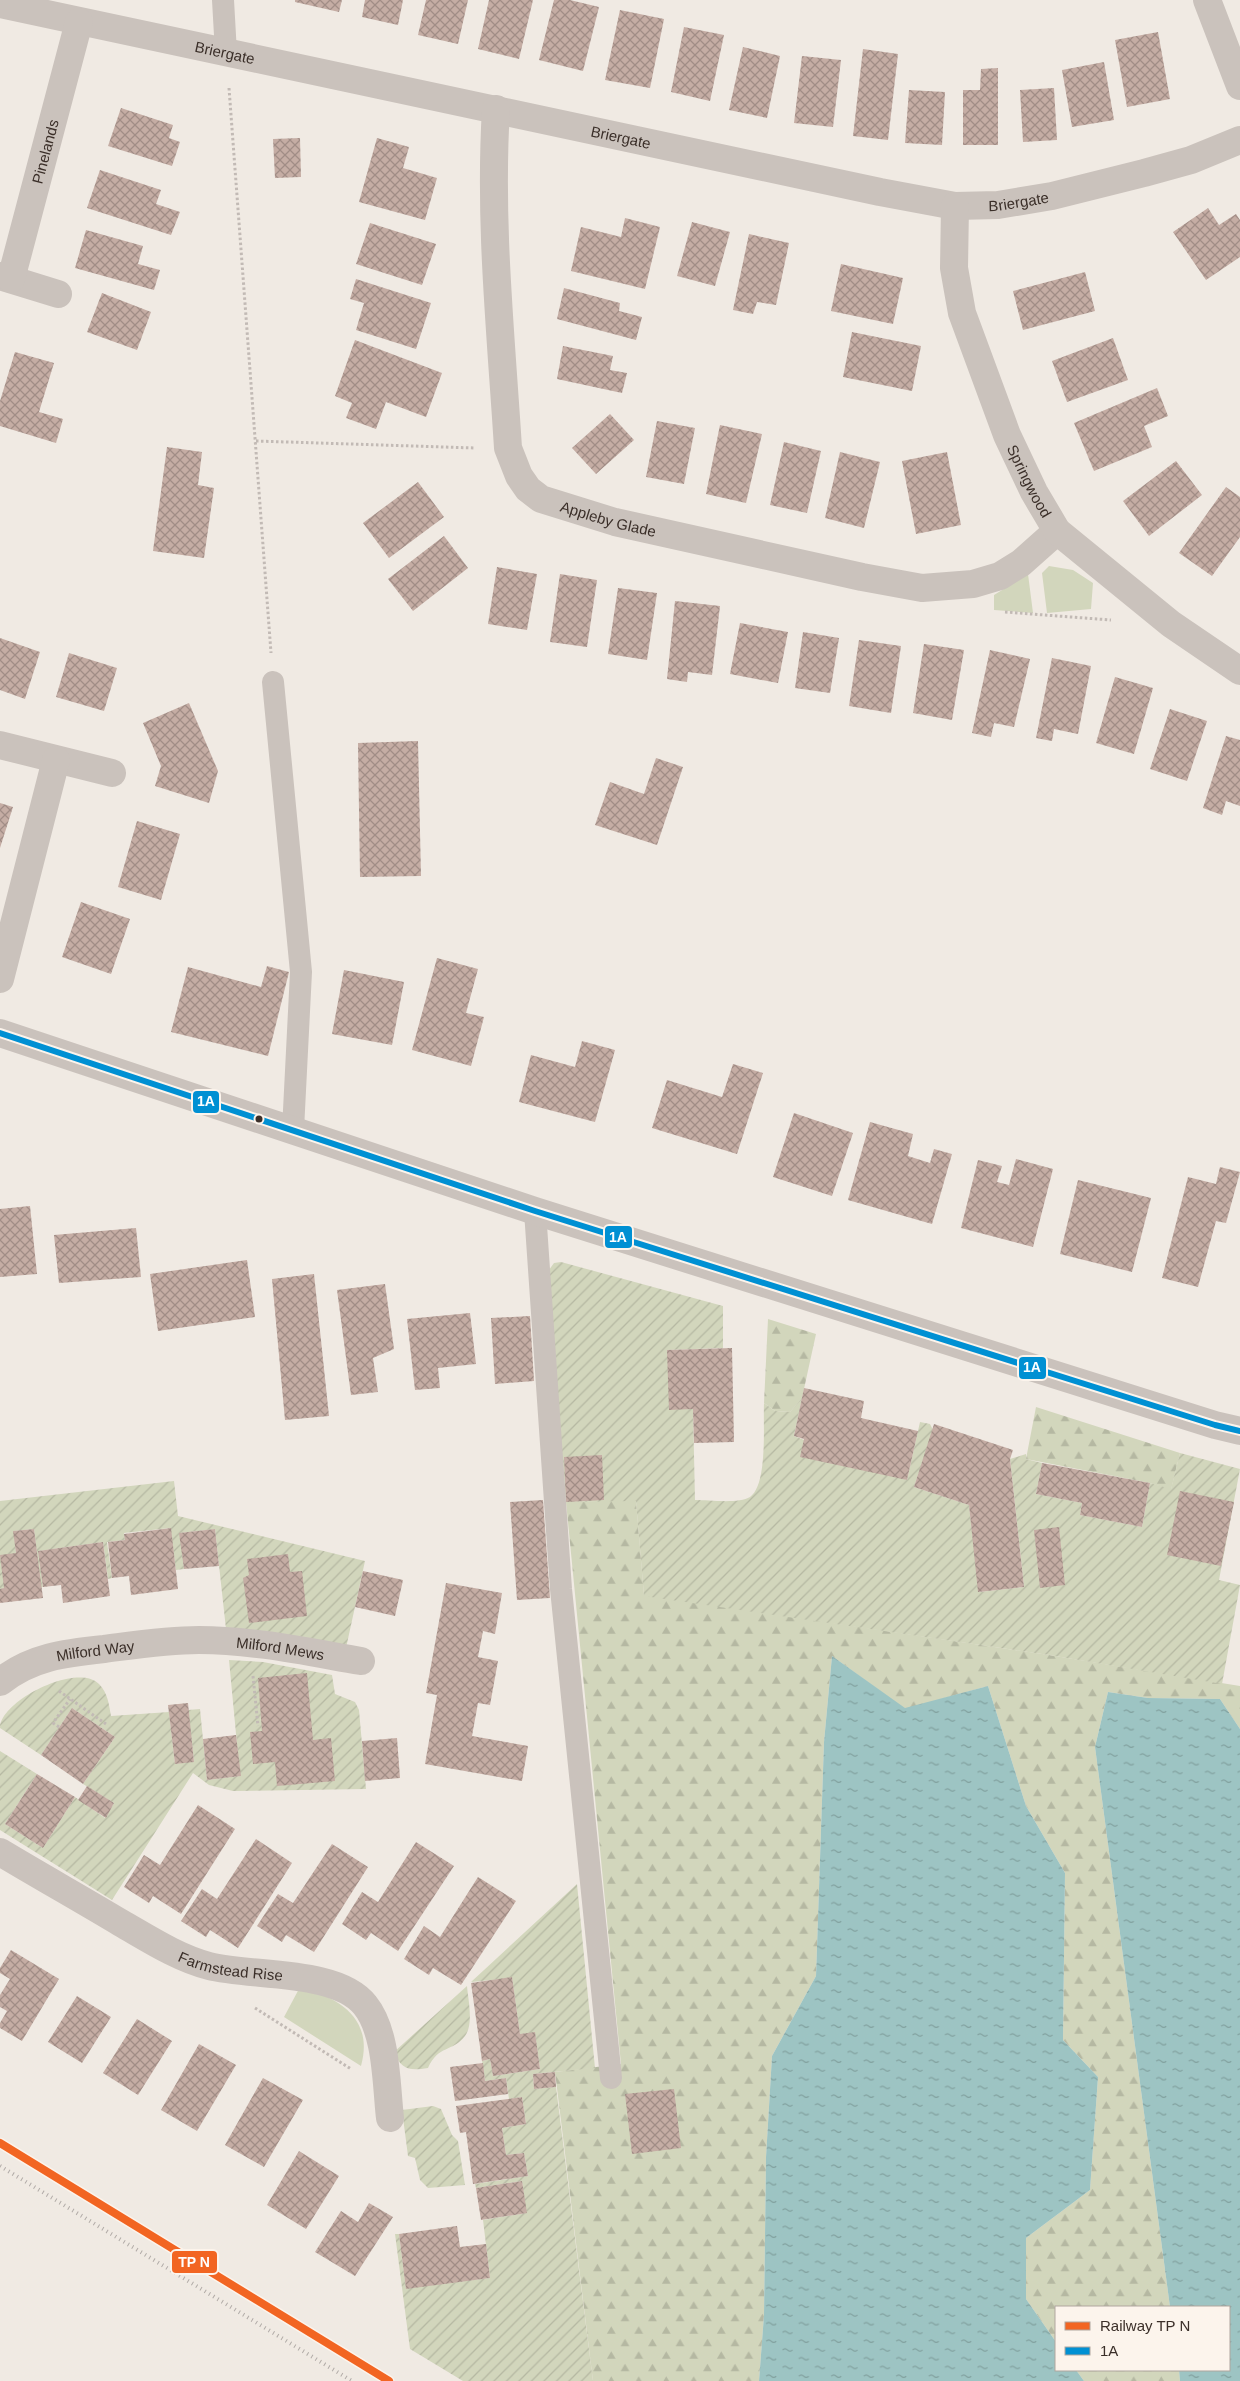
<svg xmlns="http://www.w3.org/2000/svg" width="1240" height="2381" font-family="Helvetica,sans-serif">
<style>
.grass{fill:#d2d6bc}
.forest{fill:url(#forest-firs)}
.garden{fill:url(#garden-furrows)}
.water{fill:url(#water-ripples)}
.building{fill:url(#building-cross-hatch)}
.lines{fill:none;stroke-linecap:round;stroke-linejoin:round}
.path{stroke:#c2bab5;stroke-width:3;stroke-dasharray:2.5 2.5;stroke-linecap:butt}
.service{stroke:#cac2bc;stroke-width:22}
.minor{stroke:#cac2bc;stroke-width:28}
.tertiary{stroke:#cac2bc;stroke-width:28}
.rail{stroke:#b1aba7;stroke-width:4;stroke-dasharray:1 4;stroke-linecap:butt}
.bus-1-casing{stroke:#fcf4ec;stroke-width:10}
.bus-1{stroke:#0090d3;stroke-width:6}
.rail-1-casing{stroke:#fcf4ec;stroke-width:11}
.rail-1{stroke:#f26522;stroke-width:8}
.bus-dot{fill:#3b2f29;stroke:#fcf4ec;stroke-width:2}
.labels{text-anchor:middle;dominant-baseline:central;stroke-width:4;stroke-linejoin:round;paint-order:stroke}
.street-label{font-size:15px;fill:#3b2f29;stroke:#fcf4ec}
.line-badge{stroke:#fcf4ec;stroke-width:2}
.badge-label{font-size:14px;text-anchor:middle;font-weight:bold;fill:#fff}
</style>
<defs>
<pattern id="forest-firs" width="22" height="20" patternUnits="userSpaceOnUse" patternTransform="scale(1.25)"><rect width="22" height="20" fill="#d2d6bc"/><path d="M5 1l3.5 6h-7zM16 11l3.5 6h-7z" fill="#b5b8a2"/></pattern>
<pattern id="garden-furrows" width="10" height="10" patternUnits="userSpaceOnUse" patternTransform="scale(1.25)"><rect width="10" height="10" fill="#d2d6bc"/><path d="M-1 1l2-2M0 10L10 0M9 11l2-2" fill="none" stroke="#b5b8a2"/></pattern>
<pattern id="water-ripples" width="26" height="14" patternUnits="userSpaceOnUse" patternTransform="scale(1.25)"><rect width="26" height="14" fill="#9dc4c3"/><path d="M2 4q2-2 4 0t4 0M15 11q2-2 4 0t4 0" fill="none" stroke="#81a09e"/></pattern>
<pattern id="building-cross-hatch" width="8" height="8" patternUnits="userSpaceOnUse" patternTransform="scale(1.25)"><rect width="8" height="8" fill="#c5ada4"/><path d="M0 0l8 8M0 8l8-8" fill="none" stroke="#a18d86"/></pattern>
</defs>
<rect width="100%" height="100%" fill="#f0eae3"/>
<path class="grass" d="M1049,566l24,4 20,13 -2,26 -44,4 -5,-40z
M1028,574l5,39 -39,-3v-15z
M300,1987c40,11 74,32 61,79l-77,-49z"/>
<path class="forest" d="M768,1319l48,15 -14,64 -12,14 -15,-1 -11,-8z
M1036,1407l144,46 -9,37 -21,-7 -124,-24z
M636,1500l8,95 405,60 191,31v43l-20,-30 -72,-1 -40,-6 -13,55 75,560h-114v35l-30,-43v-61l64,-48 8,-113 -35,-37 2,-167 -39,-67 -38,-120 -83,23 -73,-53 -8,86 -8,234 -44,80 -6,101 -2,158 -5,66h-166l-38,-309 66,-8 -55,-562z
M1076,2370h103l1,11h-96z"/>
<path class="garden" d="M561,1262l162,44v42l-56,2 26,59 2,91c14,0 44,4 55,-3 18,-12 13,-73 14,-94l11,8 15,1 12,-14 -8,38 113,44 13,-58 10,2 3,6 -19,57 55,18 10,87 45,-5 -14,-128 16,-5v5l16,4 -6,31 46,9 -2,12 62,12 8,-44 21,6 9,-36 60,16 -21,111 21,5 -18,99 -173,-29 -405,-59 -8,-95 -70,1 -20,-228 8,-11z
M174,1481l4,35 187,45 -19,87 -120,-19 -11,-100 -35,4 4,36 -8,1 -6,-42 -46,5 1,7 -18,2 5,36 -4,1 -5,-37 -64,9 4,36h-2l-7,-58 -20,2 2,22 -12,35 -4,1v-88z
M229,1660l34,2 69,13 3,19 20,8 4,8 7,79 -133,2 -24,-6 -16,-12 -81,127 -112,-70v-79l37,23 -32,50 38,24 32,-51 30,21 9,-15 -31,-19 32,-47 -43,-29 -31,47 -41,-27c0,-27 77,-66 99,-44 9,9 10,21 12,32l58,-4 6,52 19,-3 -6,-51 12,-1 7,71 33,-4z
M577,1884l18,184 -62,6 1,15 22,-2 37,294h-130l-53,-32 -15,-115h4l7,54 84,-10 -7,-58 43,-7 -4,-32 -46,7 -1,-4 53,-8 -4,-23 -18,2 -4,-27 24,-4 -4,-27 -13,2 -3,-21 -21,3 -3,-20 8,-2 3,17 47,-7 -5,-36 -15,1 -8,-56 -41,4z
M467,1986c1,13 7,38 -2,50 -12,16 -27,9 -37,32 -18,3 -27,2 -34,-16z
M433,2106l8,3 11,26 6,6 7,44 -37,3 -8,-8 -5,-22 -7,-2 -6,-46z"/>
<path class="water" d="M832,1656l73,52 83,-22 38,120 39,67 -2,167 35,37 -8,113 -64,48v61l30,43v28h20l8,11h-325l5,-66 2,-158 6,-101 44,-80 8,-234z
M1108,1692l40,6 72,1 20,30v652h-60l-1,-11h50v-63h-59l-75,-560z"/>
<path class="building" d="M295,0h47l-3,12 -44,-10z
M365,0h38l-5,25 -36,-8z
M426,0h42l-10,44 -40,-9z
M489,0h44l-14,59 -41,-10z
M554,0h16l29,7 -16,64 -44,-11z
M620,10l44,9 -14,69 -45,-8z
M684,27l40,8 -14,66 -39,-9z
M1158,32l12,67 -43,8 -12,-67z
M743,47l37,9 -13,62 -38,-8z
M863,49l35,5 -10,86 -35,-4z
M802,56l39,4 -8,67 -39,-4z
M1104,62l10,58 -42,7 -10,-57z
M998,68v77h-35v-55h17l1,-21z
M1054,88l3,52 -34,2 -3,-52z
M909,90l36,2 -3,53 -37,-2z
M121,108l52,17 -4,13 11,4 -8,24 -64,-20z
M300,138l1,39 -26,1 -2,-39z
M377,138l32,9 -6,21 34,10 -12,42 -66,-18z
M100,170l61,20 -5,14 24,8 -9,23 -84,-27z
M1208,208l11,17 17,-11 4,6v37l-34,23 -33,-48z
M625,218l35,9 -15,62 -74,-18 10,-44 40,10z
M692,222l38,10 -15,54 -38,-10z
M370,223l66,21 -14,41 -66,-21z
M86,230l57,16 -5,18 22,6 -6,20 -79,-22z
M749,234l40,9 -13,62 -19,-3 -4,12 -20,-4z
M841,264l62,14 -10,46 -62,-13z
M1085,272l10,39 -72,19 -10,-39z
M356,279l75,24 -15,46 -60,-19 8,-27 -14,-4z
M564,288l56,15 -1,8 23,6 -6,23 -79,-21z
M102,293l49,19 -14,38 -50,-18z
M852,332l69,14 -9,45 -69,-14z
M1113,338l15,42 -61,22 -15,-41z
M355,340l87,33 -16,44 -40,-15 -10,27 -30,-11 6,-15 -17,-7z
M563,346l50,10 -3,14 17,3 -5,20 -65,-14z
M15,352l39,11 -15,49 24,7 -7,24 -56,-17v-25z
M1157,388l11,28 -24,10 8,21 -58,24 -20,-48z
M610,414l24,26 -38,34 -24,-26z
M657,421l38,7 -11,56 -38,-7z
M720,425l42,9 -16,69 -40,-9z
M784,442l37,9 -14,62 -37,-8z
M167,447l35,5 -4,33 16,3 -10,70 -51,-7z
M840,452l40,10 -16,66 -39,-10z
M947,452l14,73 -45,9 -14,-73z
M1176,461l26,34 -53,41 -26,-35z
M418,482l26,35 -55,41 -26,-35z
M1226,487l14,10v40l-28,39 -33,-23z
M444,536l24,32 -55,43 -25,-32z
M497,567l40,7 -10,56 -39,-6z
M560,574l37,6 -10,67 -37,-5z
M618,588l39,5 -10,67 -39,-6z
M675,601l45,5 -8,69 -24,-3 -1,10 -20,-3z
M740,623l48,9 -10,51 -48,-9z
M803,632l36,6 -9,55 -35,-5z
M0,638l40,14 -15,47 -25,-9z
M859,640l42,6 -10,67 -42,-7z
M924,644l40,6 -12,70 -39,-7z
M990,650l40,9 -16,68 -20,-4 -3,14 -19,-4z
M69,653l48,15 -13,43 -48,-14z
M1052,658l39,8 -13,68 -24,-5 -2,12 -16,-3z
M1115,677l38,11 -19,66 -38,-11z
M189,703l29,68 -9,32 -54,-17 6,-20 -18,-43z
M1170,709l37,12 -20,60 -37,-12z
M1226,736l14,4v66l-14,-5 -4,14 -19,-7z
M418,741l3,135 -61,1 -2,-134z
M656,758l27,9 -26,78 -62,-20 15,-43 34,12z
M0,803l13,4 -13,41z
M137,821l43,13 -19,66 -43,-13z
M81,902l49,17 -19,55 -49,-17z
M437,958l41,11 -12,44 18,4 -13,49 -59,-16z
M267,966l22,6 -21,84 -97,-24 17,-65 73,20z
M344,970l60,12 -12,63 -60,-11z
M582,1041l33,9 -20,72 -76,-20 12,-47 44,12z
M733,1064l30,9 -26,81 -85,-26 15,-48 55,17z
M794,1113l59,20 -21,63 -59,-19z
M870,1122l43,12 -5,22 22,7 4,-14 18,5 -20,70 -84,-24z
M1016,1159l37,10 -20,78 -72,-19 17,-68 24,6 -5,16 12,3z
M1220,1167l20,5 -14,51 -10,-2 -18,66 -36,-9 26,-101 28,7z
M1078,1180l73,18 -19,74 -72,-18z
M30,1206l7,68 -37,3v-68z
M136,1228l5,49 -82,6 -5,-48z
M247,1260l8,57 -97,14 -8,-57z
M314,1274l15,142 -44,4 -13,-141z
M385,1284l9,65 -21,9 5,34 -27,3 -14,-105z
M470,1313l6,51 -38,4 2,20 -25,2 -8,-71z
M530,1316l4,65 -39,3 -4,-66z
M732,1348l2,94 -40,1 -1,-34 -24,1 -2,-60z
M804,1388l60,13 -3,17 57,13 -11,49 -107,-23 4,-18 -10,-3z
M934,1424l79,26 -3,9 14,128 -46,5 -9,-87 -55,-18z
M602,1455l2,45 -38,2 -2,-45z
M1042,1463l108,20 -8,44 -62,-12 2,-12 -46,-9z
M1180,1491l54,11 -13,64 -54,-11z
M543,1500l7,98 -33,2 -7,-98z
M1059,1527l6,58 -25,3 -6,-58z
M171,1528l7,61 -47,6 -2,-19 -17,2 -4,-36 17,-2 -1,-6z
M34,1529l9,69 -43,5v-14l4,-1 -4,-33 16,-2 -3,-22z
M215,1529l4,37 -35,3 -5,-36z
M103,1542l7,54 -47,7 -2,-18 -18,2 -5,-36z
M288,1554l2,18 12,-1 5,45 -58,7 -6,-45 6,-3 -2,-16z
M363,1571l40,9 -8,36 -40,-9z
M446,1583l56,10 -7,41 -12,-3 -5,26 20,4 -8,44 -12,-2 -6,33 56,10 -6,35 -97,-17 12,-69 -11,-2z
M307,1673l6,67 18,-2 4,43 -58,5 -2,-24 -22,2 -3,-32 12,-1 -4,-53z
M188,1703l6,59 -19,2 -7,-59z
M72,1708l43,29 -32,47 -42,-29z
M236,1735l5,41 -34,4 -4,-41z
M397,1738l3,40 -35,3 -3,-40z
M37,1774l38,23 -32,51 -38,-24z
M87,1786l27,17 -8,15 -28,-18z
M198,1805l37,24 -54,85 -28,-18 -4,7 -25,-16 20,-32 16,10z
M256,1839l36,24 -54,85 -28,-18 -4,7 -25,-16 21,-32 15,10z
M416,1842l38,24 -56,85 -27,-18 -5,7 -24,-16 20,-32 16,10z
M332,1844l36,23 -54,85 -28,-17 -4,7 -25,-16 21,-32 15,9z
M478,1877l38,24 -55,84 -28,-17 -4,7 -25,-16 20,-33 16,11z
M11,1950l48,29 -37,62 -22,-13v-5l7,-12 -7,-4v-12l10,-16 -10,-6v-5z
M512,1977l8,57 15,-2 5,37 -47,7 -3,-17 -8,2 -11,-78z
M77,1996l34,21 -29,46 -34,-21z
M137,2019l35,22 -34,54 -35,-22z
M199,2044l37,21 -39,66 -36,-21z
M483,2063l2,18 21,-3 2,16 -53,7 -5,-34z
M555,2072l1,15 -22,2 -1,-15z
M263,2078l40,22 -39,67 -39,-22z
M674,2089l7,59 -49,6 -7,-60z
M522,2097l4,27 -24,4 4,27 18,-2 4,23 -55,8 -7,-52 -6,1 -4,-27z
M299,2151l40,25 -33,53 -39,-24z
M522,2181l5,32 -46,7 -5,-32z
M369,2203l24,14 -38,59 -40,-24 26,-41 17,11z
M457,2226l3,21 26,-3 4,34 -84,11 -7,-55z"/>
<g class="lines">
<path class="path" d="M229,88l42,565
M256,441l219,7
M1005,612l106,8
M253,1676l5,50
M59,1691l47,33
M59,1727l-6,-4 17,-24
M255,2008l96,61"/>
<path class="service" d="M223,0l3,53
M273,682l28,290 -8,158
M535,1211l26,378 50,489"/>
<g class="minor">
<path d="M1207,0l33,86"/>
<path id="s1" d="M0,4l880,188 75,14 43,-1 54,-9 92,-23 47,-13 49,-20"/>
<path id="s2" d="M496,109c-7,113 5,226 12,339l11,28 9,13 13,10 74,23 247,55 60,11 51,-4 27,-8 21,-13 36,-32"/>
<path id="s3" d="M955,206l-1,62 8,45 45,122 27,57 23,39 114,93 69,47"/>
<path d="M0,276l58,18"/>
<path id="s4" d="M11,279l68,-257"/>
<path d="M0,745l112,28"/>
<path d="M0,979l56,-219"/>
<path id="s5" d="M0,1682c31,-25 65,-29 104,-33 31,-4 63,-9 95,-9 54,0 109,12 162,21"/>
<path id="s6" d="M0,1852c40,24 81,47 121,71 28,16 57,35 88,43 42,11 128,3 156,39 22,27 21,78 25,113"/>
</g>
<path class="tertiary" d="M0,1033l535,178 680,214 25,6"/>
<path class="rail" d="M0,2166l352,215"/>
<defs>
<path id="bus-1" d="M0,1033l535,178 680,214 25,6"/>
</defs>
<use href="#bus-1" class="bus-1-casing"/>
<use href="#bus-1" class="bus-1"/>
<defs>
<path id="rail-1" d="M0,2143l389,238"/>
</defs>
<use href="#rail-1" class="rail-1-casing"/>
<use href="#rail-1" class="rail-1"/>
</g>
<circle class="bus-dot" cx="259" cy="1119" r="4.5"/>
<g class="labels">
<g class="street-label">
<text stroke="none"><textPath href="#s1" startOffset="230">Briergate</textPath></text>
<text stroke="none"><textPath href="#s1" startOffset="635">Briergate</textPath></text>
<text stroke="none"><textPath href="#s4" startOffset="132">Pinelands</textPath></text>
<text stroke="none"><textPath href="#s1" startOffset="1040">Briergate</textPath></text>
<text stroke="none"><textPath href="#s3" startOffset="289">Springwood</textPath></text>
<text stroke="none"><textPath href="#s2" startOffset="472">Appleby Glade</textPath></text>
<text stroke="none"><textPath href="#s5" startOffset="288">Milford Mews</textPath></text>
<text stroke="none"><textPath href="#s5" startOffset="102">Milford Way</textPath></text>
<text stroke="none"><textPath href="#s6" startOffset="260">Farmstead Rise</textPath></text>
</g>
</g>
<g class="line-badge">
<rect x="192" y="1090" width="28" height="24" rx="5" fill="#0090d3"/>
<rect x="604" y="1225" width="29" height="24" rx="5" fill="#0090d3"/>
<rect x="1018" y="1356" width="29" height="24" rx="5" fill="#0090d3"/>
<rect x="171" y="2250" width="47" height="24" rx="5" fill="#f26522"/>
</g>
<g class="badge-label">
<text x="206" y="1106">1A</text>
<text x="618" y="1242">1A</text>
<text x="1032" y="1372">1A</text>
<text x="194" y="2267">TP N</text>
</g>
<rect x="1055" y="2306" width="175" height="65" fill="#fcf4ec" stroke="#afa59e"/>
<rect x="1065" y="2322" width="25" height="8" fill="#f26522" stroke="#afa59e"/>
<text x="1100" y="2331" font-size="15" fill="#3b2f29">Railway TP N</text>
<rect x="1065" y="2347" width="25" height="8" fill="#0090d3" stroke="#afa59e"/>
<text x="1100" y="2356" font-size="15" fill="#3b2f29">1A</text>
</svg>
